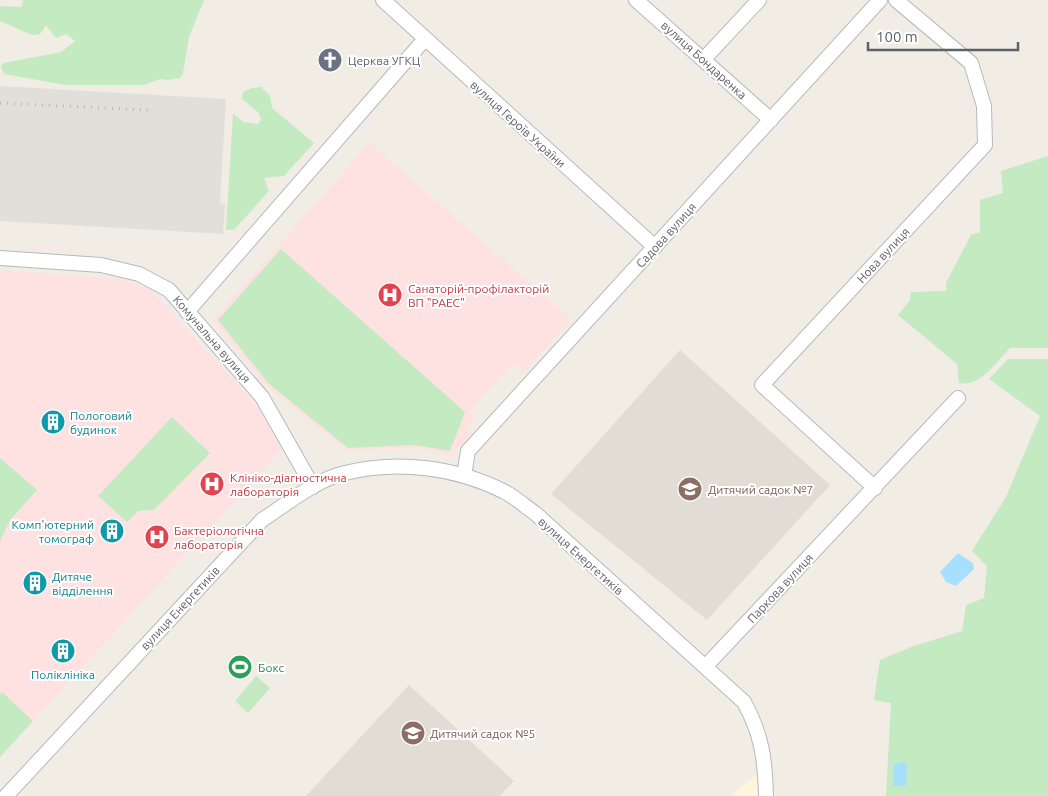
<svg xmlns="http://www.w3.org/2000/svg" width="1048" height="796" font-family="Ubuntu,sans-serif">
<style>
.commercial{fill:#fff4dc}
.industrial{fill:#e1dfda}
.education{fill:#e1dcd4}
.medical{fill:#fee2e1}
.green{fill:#c3eac0}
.water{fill:#a7e0ff}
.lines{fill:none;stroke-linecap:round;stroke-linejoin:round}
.minor-casing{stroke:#b6b9bd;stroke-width:16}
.minor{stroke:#fff;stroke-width:14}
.rail{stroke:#b6b7b8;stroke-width:3;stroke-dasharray:1 6;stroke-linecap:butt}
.labels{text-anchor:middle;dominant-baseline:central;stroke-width:4;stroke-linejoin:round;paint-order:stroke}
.worship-label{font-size:12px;fill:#5b616d;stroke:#fff;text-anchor:start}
.street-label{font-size:12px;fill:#5d6267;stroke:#fff}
.health-label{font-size:12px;fill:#be3a42;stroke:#fff;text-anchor:start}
.culture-label{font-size:12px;fill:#0d838f;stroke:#fff;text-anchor:start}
.education-label{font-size:12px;fill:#785e54;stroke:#fff;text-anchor:start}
.leisure-label{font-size:12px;fill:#27864d;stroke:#fff;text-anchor:start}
</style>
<rect width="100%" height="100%" fill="#f1ede5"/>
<path class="commercial" d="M765,770l-1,26h-33l10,-10z"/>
<path class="industrial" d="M0,86l226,13 -6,104 5,1 -2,30 -223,-13z"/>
<path class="education" d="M680,350l150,135 -123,135 -156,-126z
M409,685l105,96 -14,15h-194z"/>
<path class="medical" d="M369,142l202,177 -47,53 -10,-9 -45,48 6,7 -9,11 5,5 -20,21 -36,-7 -68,3 -83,-67 -51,-64z
M0,270l121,9 30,11 105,115 26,45 -282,307z"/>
<path class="green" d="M23,0h181l-15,37 -6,36 -3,5 -12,2 -8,-1 -16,6h-79l-61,-11 -3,-8 3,-3 57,-11 14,-11 -9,-7 -10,4 -10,-13 -6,9 -8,1 -32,-14v-15l22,1z
M261,87l9,9 2,12 42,35 -30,33 -20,2 5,13 -35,39h-8l7,-117 10,9 15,2 3,-5 -3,-7 -16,-13 1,-7 9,-4z
M1048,156v192h-38c-14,14 -29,39 -51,35l-2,-19 -59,-49 12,-15 1,-8 35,-1v-8l25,-48 9,-3v-32l23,-7 -2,-22z
M281,249l184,163 -15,39 -35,-6 -67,3 -80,-65 -50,-63z
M1008,359h40v437h-162l5,-93 -17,-3 6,-40 31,-13 51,-16 4,-26 18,-7 3,-32 -15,-15 34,-54 34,-81 -51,-37z
M172,417l38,36 -56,57 -16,1 -11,11 -29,-26z
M0,458l37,32 -27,30 -10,21z
M256,676l14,12 -22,25 -13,-12z
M2,692l31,29 -33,36v-63z"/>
<path class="water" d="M958,553l15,10 1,6 -18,17 -10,-4 -6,-10z
M902,762l5,2 -1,22h-13l1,-22z"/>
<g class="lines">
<defs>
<path id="minor" d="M383,0l272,247
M636,0l135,120
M703,60l56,-60
M0,258l101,7 38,9 30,16 93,107 51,90
M187,312l237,-272
M464,476l4,-25 412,-451
M875,488l-113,-103 223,-240 -1,-39 -13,-43 -75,-63
M705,667l253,-269
M6,796l256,-276c25,-16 53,-40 83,-47 53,-13 111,-6 160,19 11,6 21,15 31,22l208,188c18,33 21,57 22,94"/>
</defs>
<use href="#minor" class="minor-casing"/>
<use href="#minor" class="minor"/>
<path class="rail" d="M0,103l148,7"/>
</g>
<defs>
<symbol id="church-disc" viewBox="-11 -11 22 22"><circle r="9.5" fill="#6b7280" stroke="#fff"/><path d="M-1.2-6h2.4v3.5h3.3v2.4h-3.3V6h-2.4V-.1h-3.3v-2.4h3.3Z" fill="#fff"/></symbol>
<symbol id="hospital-disc" viewBox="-11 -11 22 22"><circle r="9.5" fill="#e0444e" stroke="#fff"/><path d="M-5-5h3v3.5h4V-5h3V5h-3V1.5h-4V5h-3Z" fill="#fff"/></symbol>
<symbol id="building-disc" viewBox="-11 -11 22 22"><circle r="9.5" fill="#0f9aa8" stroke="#fff"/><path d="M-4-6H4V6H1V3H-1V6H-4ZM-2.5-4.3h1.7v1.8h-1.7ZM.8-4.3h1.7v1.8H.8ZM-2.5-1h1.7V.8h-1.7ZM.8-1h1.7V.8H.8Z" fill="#fff"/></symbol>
<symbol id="school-disc" viewBox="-11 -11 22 22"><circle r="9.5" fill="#8d6e63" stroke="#fff"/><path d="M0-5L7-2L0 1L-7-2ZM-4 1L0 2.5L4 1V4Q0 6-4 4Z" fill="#fff"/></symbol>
<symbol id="stadium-disc" viewBox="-11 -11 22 22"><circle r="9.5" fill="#2e9e5b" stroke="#fff"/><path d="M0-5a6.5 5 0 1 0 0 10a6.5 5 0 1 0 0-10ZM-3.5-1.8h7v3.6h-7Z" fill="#fff"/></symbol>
</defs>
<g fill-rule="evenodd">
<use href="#church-disc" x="316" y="46" width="28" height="28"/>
<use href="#hospital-disc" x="376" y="281" width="28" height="28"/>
<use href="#building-disc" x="39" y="408" width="28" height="28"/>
<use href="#hospital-disc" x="198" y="470" width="28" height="28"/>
<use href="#school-disc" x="676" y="475" width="28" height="28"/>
<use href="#building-disc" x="98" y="517" width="28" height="28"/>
<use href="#hospital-disc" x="143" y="523" width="28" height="28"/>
<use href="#building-disc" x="21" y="569" width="28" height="28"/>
<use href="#building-disc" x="49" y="637" width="28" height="28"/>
<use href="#stadium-disc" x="226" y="653" width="28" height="28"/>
<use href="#school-disc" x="399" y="719" width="28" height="28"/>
</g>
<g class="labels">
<g class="worship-label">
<text x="348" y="60">Церква УГКЦ</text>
</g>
<g class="street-label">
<text transform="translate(704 60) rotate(42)">вулиця Бондаренка</text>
<text transform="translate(518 124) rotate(42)">вулиця Героїв України</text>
<text transform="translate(666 235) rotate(-48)">Садова вулиця</text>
<text transform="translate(883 255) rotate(-47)">Нова вулиця</text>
<text transform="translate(212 339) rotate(49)">Комунальна вулиця</text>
<text transform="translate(581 556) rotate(42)">вулиця Енергетиків</text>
<text transform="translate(780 588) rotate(-47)">Паркова вулиця</text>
<text transform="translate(180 608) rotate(-47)">вулиця Енергетиків</text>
</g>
<g class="health-label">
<text x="408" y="288">Санаторій-профілакторій<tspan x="408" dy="14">ВП "РАЕС"</tspan></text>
<text x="230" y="477">Клініко-діагностична<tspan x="230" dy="14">лабораторія</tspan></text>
<text x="174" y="530">Бактеріологічна<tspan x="174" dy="14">лабораторія</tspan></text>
</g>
<g class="culture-label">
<text x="70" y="415">Пологовий<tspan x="70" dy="14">будинок</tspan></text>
<text x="94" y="524" text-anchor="end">Комп'ютерний<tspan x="94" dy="14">томограф</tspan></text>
<text x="52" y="576">Дитяче<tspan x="52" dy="14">відділення</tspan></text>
<text x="63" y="674" text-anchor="middle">Поліклініка</text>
</g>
<g class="education-label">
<text x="708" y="489">Дитячий садок №7</text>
<text x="430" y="733">Дитячий садок №5</text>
</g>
<g class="leisure-label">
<text x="258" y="667">Бокс</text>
</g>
</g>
<path d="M868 42v8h150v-8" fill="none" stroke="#5d6267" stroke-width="2.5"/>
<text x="876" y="42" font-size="15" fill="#5d6267" stroke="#ffffff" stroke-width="4" paint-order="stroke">100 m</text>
</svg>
